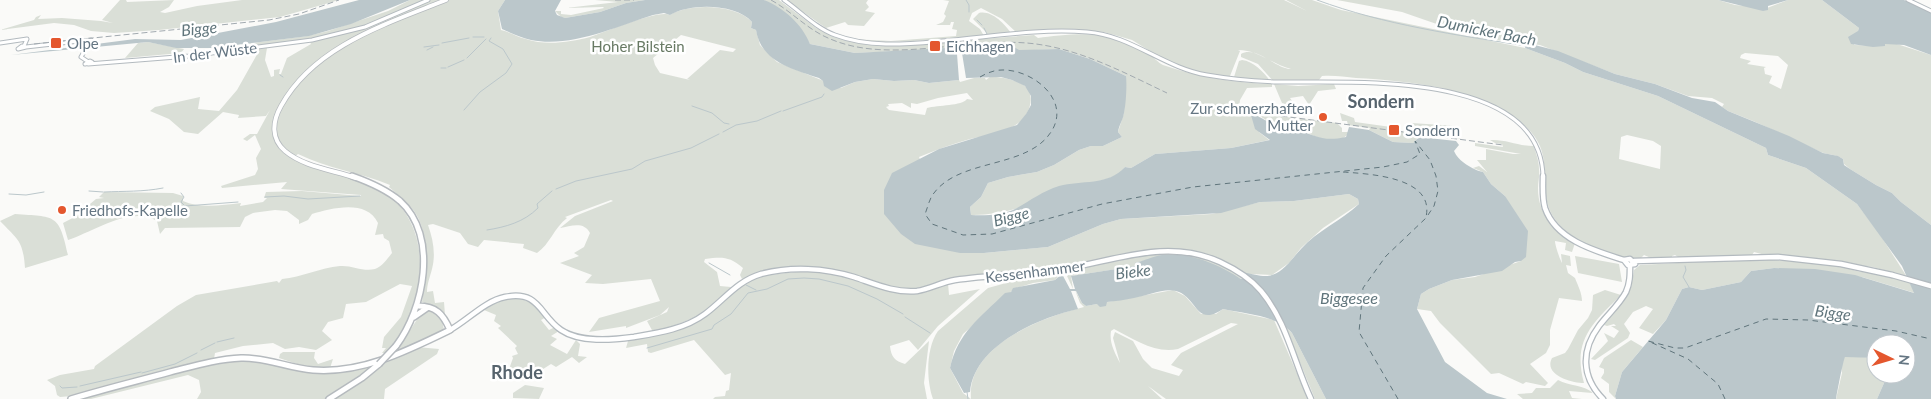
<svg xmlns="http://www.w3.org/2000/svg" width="1931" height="399" font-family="Lato,sans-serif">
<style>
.green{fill:#dadfd7;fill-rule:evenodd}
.water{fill:#bbc7cb}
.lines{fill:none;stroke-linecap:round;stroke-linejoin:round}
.stream{stroke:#bbc7cb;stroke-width:1}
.ferry{stroke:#60757c;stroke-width:1;stroke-dasharray:5.5 4.5;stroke-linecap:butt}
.secondary-far1-casing{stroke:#b3babf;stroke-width:5}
.secondary-casing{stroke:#b3babf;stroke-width:7}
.primary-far1-casing{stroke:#b5babe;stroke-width:5.5}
.primary-casing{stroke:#b5babe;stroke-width:8}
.secondary-far1{stroke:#fff;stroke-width:3}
.secondary{stroke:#fff;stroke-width:4.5}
.primary-far1{stroke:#fff;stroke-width:4}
.primary{stroke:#fff;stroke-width:5}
.rail{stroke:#a2aab0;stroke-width:1;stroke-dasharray:6 3;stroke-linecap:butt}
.secondary-bridge-casing{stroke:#b3babf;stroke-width:7;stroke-linecap:butt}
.primary-bridge-casing{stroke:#b5babe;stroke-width:8;stroke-linecap:butt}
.secondary-bridge{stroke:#fff;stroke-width:4.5}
.primary-bridge{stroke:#fff;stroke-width:5}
.poi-dot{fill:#e4572e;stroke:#fff;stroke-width:2}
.labels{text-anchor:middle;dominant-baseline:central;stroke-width:5;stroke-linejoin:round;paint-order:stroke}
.poi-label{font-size:15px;fill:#657683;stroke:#fff;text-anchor:start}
.park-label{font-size:15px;fill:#687a64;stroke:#fff}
.street-label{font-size:15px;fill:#657683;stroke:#fff}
.water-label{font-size:16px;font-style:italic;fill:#60757c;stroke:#fff}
.quarter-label{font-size:18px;font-weight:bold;fill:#57646e;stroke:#fff}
</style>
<rect width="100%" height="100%" fill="#fafaf8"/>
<path class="green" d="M120,0h6l1,2 47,-2 -5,7 -9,5 5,1 32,-7 45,-6h97l-59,17 -121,13 -45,3 -23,-2 -17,-6 -20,-2 -54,7 34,-10 2,-3 5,-2 -3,4 24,-1 39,3 12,2 -11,-3z
M410,0h95l-7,11 3,19c9,2 16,7 25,9 20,7 44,3 64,-2 15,-5 69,-28 80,-22 19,-12 66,-11 82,7l-1,6 5,2 4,15 17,17 64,26 14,-6 18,-3 21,2 20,-1 15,3 30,-3 1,2 14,-4h11l1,2 5,-4c11,2 36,4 39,18 3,11 -4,24 -13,30 -12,9 -33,12 -47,15 -18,5 -34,11 -51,18l41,96h24l64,-6 55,-23 18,-5 91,-5 48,-12 34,-1 55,-7 9,5 1,5 -36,24 -22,20 -12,15 -17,12 -21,-1 -10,5c-44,-21 -56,-31 -105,-16l1,3 -66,10 2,13 -6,-13 1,-2 -3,-1 -5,2 -5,5 -22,3 -19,6 -51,45 -9,17 -4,17 13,25 8,6h-38c-7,-19 -7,-51 5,-68l50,-43 36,-10 30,-3 4,-3 -78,5 -67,13 -19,-1 -48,-16 -39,-5 -50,5 -15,6 -2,-4 3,-7c-14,-12 -21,-11 -38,-9l-1,3 13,10 3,14 11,1c-16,26 -50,37 -78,45l-6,-11 20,-9 2,-5 -9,8 -34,13v-2l-37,6 10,-14 61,-17 -9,-22 -48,5 -18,-1 7,-8 -32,-12 19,-7 -5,-3 10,-6 6,-14c-6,-12 -19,-7 -30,-5l15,-12 38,-15 -2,-1 -46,17 2,1c-13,10 -17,26 -30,35l-14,-5 1,-4 -40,-4 -6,7 -10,-3 -8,-11 -27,-9 -5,1c5,14 8,29 4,44 -2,8 -5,15 -5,23l6,-1 2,12 9,-1 1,13 -6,-7 -17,-6c5,-28 9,-62 -6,-88 -6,-10 -18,-19 -27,-27l1,-2c-31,-13 -62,-16 -92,-31l-5,4c28,15 62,17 89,33 56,34 44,120 4,162h-4l4,-5h-4l2,-11 17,-20 11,-31 -12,-2 -34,18 -20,2 -3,14 -15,4 -6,9 10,9 -16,10 -17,-3 -14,2 -12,-6 -30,3 -28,7 -1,6 -142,37 -12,1 -3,-2 -2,-9 -8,-6 13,-5 34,-6 1,-3 82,-60 19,-11 81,-14 2,2 3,-4c20,-2 38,-11 58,-13 12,-1 23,6 35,3 8,-3 12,-10 17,-16l-3,-12 -5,-3 -1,-4 -8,1 3,-12c-11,-24 -46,-15 -66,-9l-4,6 -9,4v-4l-12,-9 -12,-1 -22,3 -8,4 -5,10 -75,1 -5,6 -3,-13c-26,-16 -64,11 -89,19l-5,-17 27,-14v-5l6,-5 8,-1 -5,-1 5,-5 69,1 10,3v5c17,8 39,4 58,2l-1,3 23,-4 4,-4h-3l2,-6 36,-1 59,5v-1l-80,-6 6,-7 -65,6 -1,-2 34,-11 3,-6 -2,-11 5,-9 -6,-14 -8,6 -4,-2 7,-5h7l13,-24 -4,6 -28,2 1,-3 -16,-3 -25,22 -14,-2 -15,-13 -19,-8 5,-4 45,-10 -2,12 21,2 18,-21 22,-39 -1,-2 9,-1 -2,12 6,17 3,-1v-6l6,-1 -1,5h2l6,-16 24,-14 -2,-4 -81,9 16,-5 63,-8 21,-5 60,-20zM681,35l55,14 -3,3 -13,-2 -33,29 3,1 -30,-7 -5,-8 -2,-7zM967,93l6,7 -6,-1c-5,7 -29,6 -40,9l-2,7 -36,-5 -3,-3 3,-1 -1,-2 14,-1 9,5v-5l6,1 21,-6z
M595,0h50l-19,3 -26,9 -35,6 -4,-1 -6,-6h6v3l10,1 33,-7 -1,-1 -37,1 52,-6z
M764,0h15l37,28 21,9 25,7 39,1 133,-10 4,3c16,-2 41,-5 57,-3 18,1 37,9 53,18 5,3 10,10 15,12 35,12 72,18 109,19v3l-25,1 -7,12 -1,7 21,7 77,9 5,5v4h6v2c-13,15 -38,-1 -52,-5 -13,-5 -26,-4 -37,-14v17l10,8 -38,8 -76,6 -24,14 -6,-1 -6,7 -9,4c-46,11 -91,38 -139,37l-1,-8 11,-10 7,-14 20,-6 29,-5 17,-7 25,-15 12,-4h12l19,-9 -4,-5 6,-19 2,-37 -36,-17 -31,-10 -78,3 -25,-3 -101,4 -45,-9 -10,-16z
M786,0h82l-2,3 3,4 -4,4 10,2 -11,13 -16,-1 -3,-3 -19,6z
M943,0h341l23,11 -21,-11h26l29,10 184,38 40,15 18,9 75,24 108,52 2,7 38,13 51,36 22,29 28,44 -34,-10 -108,-12 -11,-3 -2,3 -71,4 -6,-4 -3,1v4l-21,-2 -7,-3 -3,3c-30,3 -81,-19 -92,-50 -10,-26 4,-51 -18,-76 -38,-43 -121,-51 -175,-54 -11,-1 -22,-3 -34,-2l-3,4 -4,1 -41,1 -16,-18 -17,-7v-3c15,-9 35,15 50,15 -19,-5 -33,-19 -53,-19l2,1 -10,25 -5,1 -25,-4 -37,-14 -31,-19 -28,-8 -47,-2 -40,3 -15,-14 -21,-11 -9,5 -3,8 11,8 4,7c-45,2 -89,10 -134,3l41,2 65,-5 1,-6 -5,-1 2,-7h-3l-1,3h-14l7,-3 3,-6 -2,-2 5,-13zM1627,135l26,6 8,5 -1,23 -41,-10 2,-22z
M1337,0h381l17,5 32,3 21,-8h34l37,28 -5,17 31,1v-2h12l34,11v170l-30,-23 -9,-9 -16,-8 -26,-16 -6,-5 -1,-5c-7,-5 -15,-4 -22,-7 -31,-14 -61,-29 -93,-41l-6,-4 2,-3 -12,-6 -24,-2 -33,-12 -40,-10 -75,-29 -63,-7 -75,-26zM1745,53l33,3 10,9 -7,24 -12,-6 3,-7 -7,-2 -1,-6 2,-1 -19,-3 4,-3 -11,-3 1,-3z
M979,13c12,-3 25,10 32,20l-24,3 -1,-4 -13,-13z
M148,42l36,7 -3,4 -56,5 13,-15z
M1242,60c11,1 22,12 28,21l-34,-2 -2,-2 5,-16z
M1274,84l24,2 36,-2 2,5 -18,2 -9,14 -6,-9 -13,2 7,10 -5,1 -10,-6z
M1340,113l14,5 1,4 36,5 1,3 26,4 1,3 -6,6 -20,-1 -24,-12 1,-2 -22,-3 -1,-4h-5z
M1411,123l46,3 4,10 -1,3 -39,-6 -1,-5 -9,-2z
M1490,140c16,-1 28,6 44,6 2,8 5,15 5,23 1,6 -1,13 -1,19 0,27 16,41 37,55l-3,9 -7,-2 1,-7 -11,-2c0,4 5,19 7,22l-1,-9 9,2 1,10 -5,-1 2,8 7,5c3,8 7,15 7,23l-23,-3 -9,32v15l-4,8 -16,11 18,19 -3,3 -19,-4 -3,2 -24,-11 -8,1 -51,-51 -9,-12 -14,-2 4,-15 8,-5 23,-9 23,-3 46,-16 -16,-65 -14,-12 -8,-12 -10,-4 6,-2 8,6 -10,-12h9v-11l27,5h8l-46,-8v-3l28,4 -1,-3 -7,-1z
M15,214c40,3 44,-1 53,41l-43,13c-2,-28 -7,-28 -25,-47z
M1575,256l44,8 3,18 -44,-9z
M1750,259c29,1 57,3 86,6 11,2 23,9 34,7l39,9 6,12 -53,-16 -88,-9 -23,3 -10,11 -39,8 -13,-3 -7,2 -16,31 -13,14 -14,-6 14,-19 -7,-3 -13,6 -9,12 6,9 -2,5 -33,22 -4,-1 17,-18 -4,-8 10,5 5,-7 -8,-5h5l-2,-2 -7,2 -3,-1 27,-37 3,-18 6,-5z
M804,271l26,2 80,21 38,-11 1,12 31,-6 -42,37 -20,24 -9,-10 -19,6c1,11 5,15 15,18l24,-23 -5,42 3,16h-214l2,-2 10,-1 1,-5 3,-1 2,-17 -6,2 -31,-35 -43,13 -3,-1 -1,-8 -21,4 2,-7 62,-17 40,-32 29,-16z
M1075,290l7,13 4,3 87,-16 12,6 16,18h15l7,-5 51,11 34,79h-142l-18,-13 14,13h-191c-5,-53 71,-82 113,-92l-4,-4zM1231,323l7,1 -57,29 -10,12 12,5 -4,6 -27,-8 -9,-9 -10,-18 -18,-9 -2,6 7,25c-5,-10 -11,-20 -9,-32l3,-2c20,10 41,25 64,20z
M1605,290l16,5c-28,28 -49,45 -37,88 -12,0 -41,-8 -32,-25l13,-5 3,-4 10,-19 10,-12 4,-8 1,-15z
M519,297l13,3 16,16 -7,4 8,10 6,-3 4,4 -8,5 6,3 -7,6 17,9 9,-14 4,4 -2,12 9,1 -8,6 -7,-6 -16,10 -5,-3 -11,7 1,6 -33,-5 5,-14 -1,-2 6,-2 -3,-6 2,-2 -19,-18 3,-2 -7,-5 2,-6 -12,-5 17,-10z
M426,310h10l6,10 2,10 -47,21 24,-38z
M1285,326l7,7 34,66h-11z
M1631,340l12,7 -21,25 -7,24 1,3 -7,-7v-8l-8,-6 3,-5v-4l-5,-2 5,-9z
M417,347l22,2 -2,5 -52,35 -1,10h-50l31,-19 25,-22z
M283,352h32l-1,6 4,6 15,-5 -3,9 -24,-1 -27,-9 1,-4z
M1845,356l31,2v16h12l-11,25h-41l6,-26 -1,-10z
M251,359l71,13 56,-10 -17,14 -36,23h-128l4,-7 -2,-12 -11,-5 -97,24h-13l121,-32z
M1558,380c11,6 27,5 35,13l-24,-2 3,7 10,1h-59l-6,-5 15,-1 4,-5h14z
M525,385l19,3 -5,11 -26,-1v-5z"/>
<path class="water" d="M359,0h51l-59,24 -42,12 -98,12h-35l-28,-6 -137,13 124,-16 46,1 95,-18z
M505,0h56l-6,11 2,4 8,3 35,-6 26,-9 19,-3h119c20,8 38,24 46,44l45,9 92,-5 38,4 7,-2 5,-4 14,-1 8,5 40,-1 31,10 36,17c1,9 0,28 -2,37 -1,7 -5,12 -6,19l4,5 -19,9h-12l-12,4 -25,15 -17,7 -29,5 -20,6 -7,14 -11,10 1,8c14,1 33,0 46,-7 14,-8 26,-17 42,-22 22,-6 49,0 66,-19l6,1 24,-14 76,-6 39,-8 -15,-11 -4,-14c8,0 11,4 18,7 9,3 18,3 27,7 20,7 27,13 50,8l3,-10 20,3 24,12 20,1 6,-6 37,4 3,4 -5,6c4,10 19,19 29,21l8,12 14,12 23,35 -2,26 -5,4 -6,1 -13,9 -50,9 -23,9 -8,5 -4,15 28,53 42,31 20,6h-181l-34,-66c-16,-18 -46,-19 -69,-24 -28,19 -25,-12 -47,-18 -13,-3 -29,5 -42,7 -9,2 -18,3 -27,4l-1,4 -6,1 -3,-3 -11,2 -4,-3 -6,-12h-5l7,18c-39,9 -104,36 -108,83l-6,1 -14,-25c8,-36 30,-50 55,-75l6,-1 2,-4 42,-8 7,-6 8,15h5l-4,-13 65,-10 -1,-3c9,-2 18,-7 27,-8 28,-3 56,9 79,24l4,-1 1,-5c7,1 19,5 26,2 13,-4 20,-17 29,-26 17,-19 40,-28 58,-45l-1,-5 -9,-5 -55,7 -34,1 -39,11 -100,6 -18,5 -55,23 -64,6h-24l-45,-9 -14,-10 -17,-20v-24l8,-17 47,-24 78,-24 9,-11 5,-9v-9l-6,-10 -13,-6 -11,-3 -35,1 -4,-25 -5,1 2,26 -30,3 -15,-3 -20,1 -21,-2 -18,3 -23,9 -8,-5 -1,-5 -4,-3c-26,-9 -58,-16 -63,-48l-5,-2 1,-6c-16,-19 -63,-19 -82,-7l-6,-2 -11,2c-38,12 -82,33 -122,25 -9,-2 -20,-7 -29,-11l-4,-18z
M1718,0h70l-20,6v4l-5,1z
M1822,0h82l27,12v43l-27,-10 -19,-1v2l-12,1 -22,-3 -3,-7 10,-6 1,-3z
M1527,43l31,8 57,23 40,10 37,14 23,4 13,9 61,25 34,17 15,3 5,3 1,6 6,4 26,16 16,8 9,9 30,23v174h-54l11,-25h18v-30h-30v14l-31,-1c-2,4 -8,36 -9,42h-220l-1,-3 7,-24 44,-52 16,-31 7,-2 13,3 39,-8 10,-11 23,-3 41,1 40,6 59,18 -12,-27 -45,-62 -51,-36 -38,-13 -2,-7 -108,-52 -75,-24 -18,-9 -40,-15z"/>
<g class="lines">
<path class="stream" d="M966,0l3,5v7
M1317,0c68,25 139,35 210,46
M977,20l5,5
M984,28l4,8
M473,37h11
M442,43l27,-5
M991,43l6,2
M424,47l15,-2
M427,50l6,-3
M467,58l19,-19
M448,67l16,-7
M441,68h5
M280,75l3,2
M692,106l20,7 12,10 5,1
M464,110l16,-18 26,-19 6,-9 -9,-15 -14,-8 2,-3
M783,111l39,-14 2,-3
M723,132l13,-7 21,-4 24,-10
M556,189l20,-8 56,-12 13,-8 46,-13 28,-14
M89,191l14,1
M104,192c20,-1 39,0 59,-4
M181,193l3,4 -3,5 4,4 53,-4
M9,194l17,1 18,-3
M265,197l19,-1 24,3 52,-3
M487,230c19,-3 37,-8 51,-22l-1,-4 15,-13
M709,263l21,12
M1685,266l1,4 -3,7 6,10
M746,285l10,5
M905,317l25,16
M217,342l17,-4
M647,348l65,-19 2,-4 17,-11 17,-21 19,-4 21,-10 16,-1 15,1 29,7 29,13 26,15
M201,350l14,-7
M142,373l33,-9 22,-11
M60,386l2,2 15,-1
M80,386l61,-14
M967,392l1,7"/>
<path class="ferry" d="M980,77c7,-4 14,-7 22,-7 30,-1 70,30 49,62 -24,37 -91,26 -117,61 -5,6 -6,14 -9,21l7,10 31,11 29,-1 110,-30 91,-17 190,-20 24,-5 13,-8 -5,-13 15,19 6,16 2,15 -4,15 -8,12 -40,38 -23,32 -4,44 39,67
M1343,172c27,2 92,5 83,45
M1725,399l-7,-15 -30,-25 -40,-18 27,7h10l81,-29 42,1 88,11 35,8"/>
<defs>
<path id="secondary-far1" d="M784,0c17,12 32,28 51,35 34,13 72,9 107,6 48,-4 97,-13 145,-9 44,3 77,36 120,43 23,4 47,6 70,7 72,1 266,-13 266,96
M1908,0l23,11
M84,41l7,-1 -10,17 6,4
M0,43l27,-4 -3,7
M22,46l4,1 -8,2z
M26,47l53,-6 9,2
M90,61l2,1 -7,2z
M88,64l101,-8 123,-16 53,-13 63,-27"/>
<path id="secondary" d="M1543,176c0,11 -1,22 2,32 11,32 50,43 79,52
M1630,259l5,5 -7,1 -4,-5z
M1634,261l144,-4 63,7 51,11
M450,330c18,-10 35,-29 55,-33 35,-7 34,18 56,33 19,13 51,10 73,7 24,-4 51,-8 71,-23 19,-14 32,-33 56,-40 30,-8 64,-6 93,3 21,7 40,16 63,14 13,-2 25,-9 38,-11 37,-5 73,-6 109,-11 53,-9 104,-31 156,-7 15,7 30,16 41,29 26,31 33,72 50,108
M1603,399c-22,-22 -22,-49 -4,-73 9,-12 20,-21 27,-34 4,-9 4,-17 4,-27"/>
<path id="primary-far1" d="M356,178c-23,-8 -52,-11 -71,-27 -14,-12 -13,-29 -4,-45 33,-60 105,-82 165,-106"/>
<path id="primary" d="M352,176c17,6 34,13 48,25 39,35 24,108 -4,145
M414,317l13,-9
M71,399c33,-10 66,-18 99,-27 24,-6 47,-13 71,-14 25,-1 47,10 72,12 48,4 94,-19 137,-40 -7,-16 -14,-24 -32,-24
M329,399l33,-21 17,-14"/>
</defs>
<use href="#secondary-far1" class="secondary-far1-casing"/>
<use href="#secondary" class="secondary-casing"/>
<use href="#primary-far1" class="primary-far1-casing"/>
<use href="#primary" class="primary-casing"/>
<use href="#secondary-far1" class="secondary-far1"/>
<use href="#secondary" class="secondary"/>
<use href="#primary-far1" class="primary-far1"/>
<use href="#primary" class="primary"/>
<path class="rail" d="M615,0h19
M771,0c20,11 36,29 57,38 62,28 141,-3 208,6 46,6 89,29 131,49
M34,44l235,-24 30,-6 40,-14
M1228,109l275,36
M1895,275l36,12"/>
<defs>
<path id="secondary-bridge" d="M1892,275l39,11"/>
<path id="primary-bridge" d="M379,364l17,-18"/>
</defs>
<use href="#secondary-bridge" class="secondary-bridge-casing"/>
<use href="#primary-bridge" class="primary-bridge-casing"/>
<use href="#secondary-bridge" class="secondary-bridge"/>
<use href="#primary-bridge" class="primary-bridge"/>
</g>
<g class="poi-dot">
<rect x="50" y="37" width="12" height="12" rx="2.5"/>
<rect x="929" y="40" width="12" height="12" rx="2.5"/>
<circle cx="1323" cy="117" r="5"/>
<rect x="1388" y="124" width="12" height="12" rx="2.5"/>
<circle cx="62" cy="210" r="5"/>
</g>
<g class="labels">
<g class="poi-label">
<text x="67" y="43">Olpe</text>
<text x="946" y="46">Eichhagen</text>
<text x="1313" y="108" text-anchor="end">Zur schmerzhaften<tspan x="1313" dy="17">Mutter</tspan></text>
<text x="1405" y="130">Sondern</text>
<text x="72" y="210">Friedhofs-Kapelle</text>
</g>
<g class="park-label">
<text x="638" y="46">Hoher Bilstein</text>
</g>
<g class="street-label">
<text transform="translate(215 52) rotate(-7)">In der Wüste</text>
<text transform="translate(1035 271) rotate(-7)">Kessenhammer</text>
</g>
<g class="water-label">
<text transform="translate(199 28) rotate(-6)">Bigge</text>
<text transform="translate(1487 30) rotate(11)">Dumicker Bach</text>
<text transform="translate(1011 216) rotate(-14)">Bigge</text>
<text transform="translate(1133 271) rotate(-7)">Bieke</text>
<text x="1349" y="297">Biggesee</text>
<text transform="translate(1833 312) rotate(7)">Bigge</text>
</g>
<g class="quarter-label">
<text x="1381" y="101">Sondern</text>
<text x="517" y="372">Rhode</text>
</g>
</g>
<g transform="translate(1891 359) rotate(95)"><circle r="24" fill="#ffffff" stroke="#c1c8cd"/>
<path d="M0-4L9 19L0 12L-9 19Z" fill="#e4572e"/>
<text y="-8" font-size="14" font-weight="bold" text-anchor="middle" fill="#657683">N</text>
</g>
</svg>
